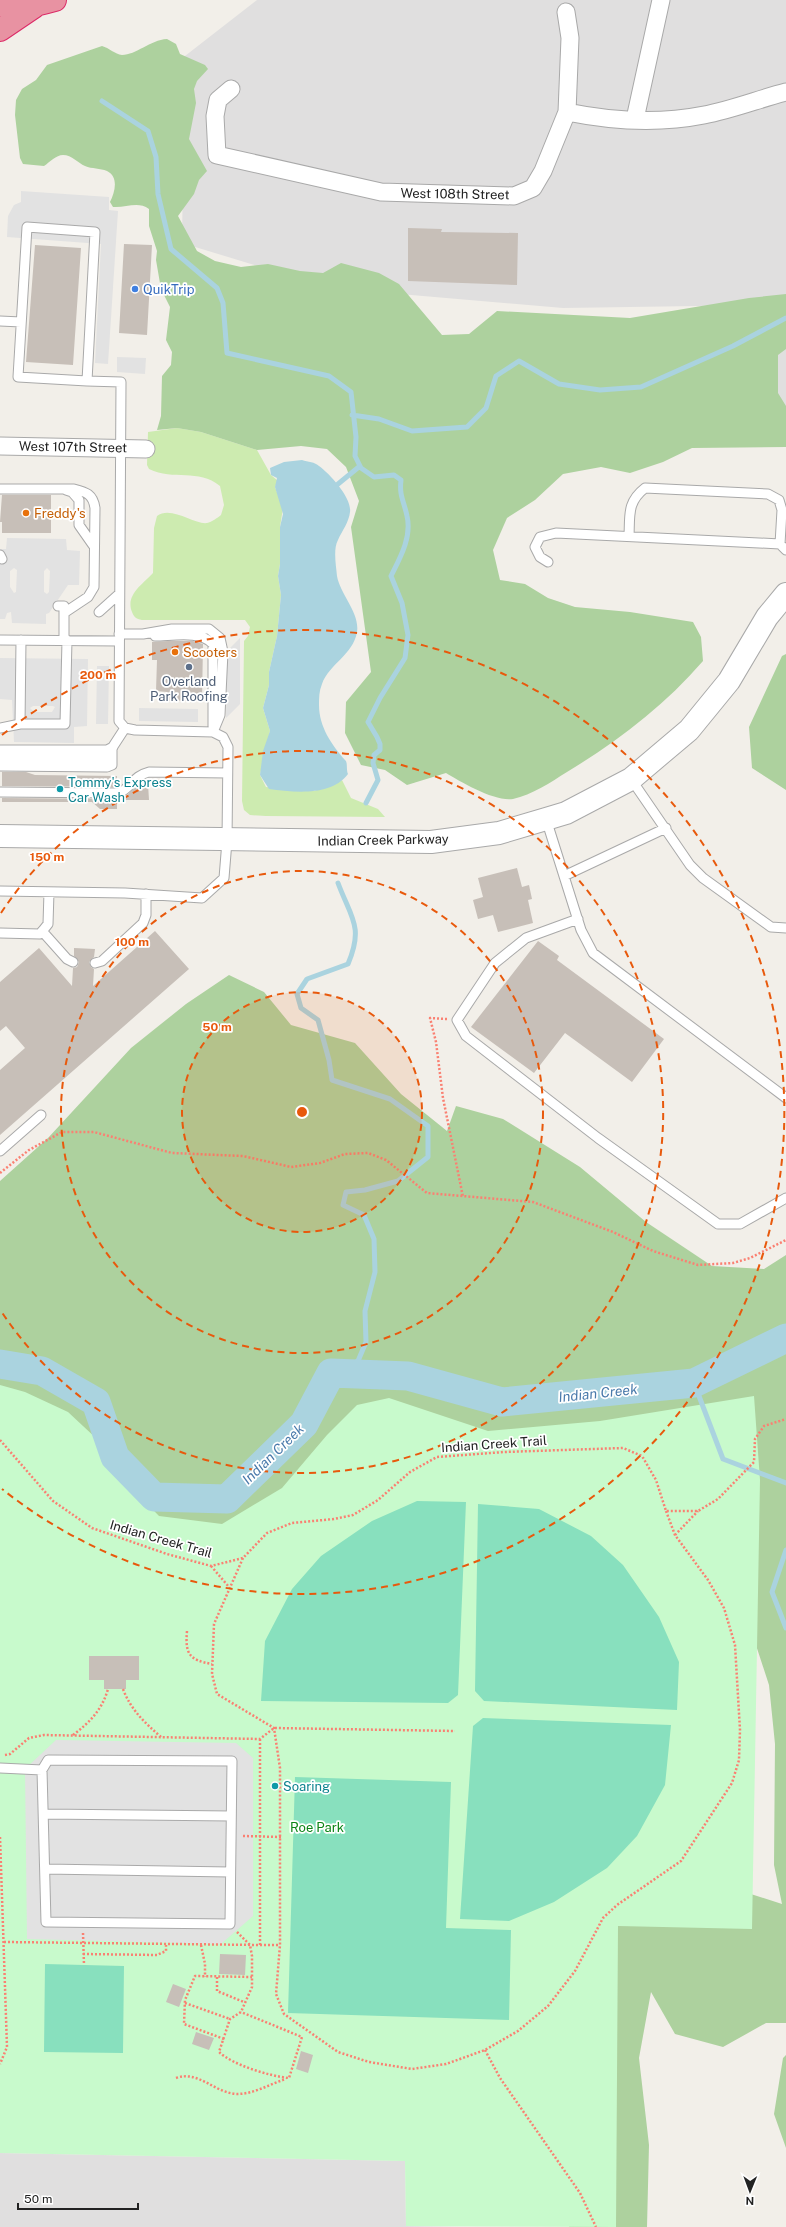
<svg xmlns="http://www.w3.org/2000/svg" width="786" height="2227" font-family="'Public Sans',sans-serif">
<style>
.residential{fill:#e0dfdf}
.grass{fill:#cdebb0}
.forest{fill:#add19e}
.park{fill:#c8facc}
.pitch{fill:#88e0be}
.parking{fill:#e2e2e2;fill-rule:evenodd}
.water{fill:#aad3df}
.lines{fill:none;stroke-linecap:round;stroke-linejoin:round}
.stream{stroke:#aad3df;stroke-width:5}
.river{stroke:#aad3df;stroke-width:29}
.building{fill:#c7bfb8}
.service-casing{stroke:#a9a9a9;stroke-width:11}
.minor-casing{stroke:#a9a9a9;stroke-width:19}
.tertiary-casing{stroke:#a9a9a9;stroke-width:24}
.motorway-casing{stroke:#dc2a67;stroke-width:24}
.path{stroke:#fa8072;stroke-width:2.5;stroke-dasharray:2 2;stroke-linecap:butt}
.service{stroke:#fff;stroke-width:9}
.minor{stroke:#fff;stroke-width:17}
.tertiary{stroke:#fff;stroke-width:22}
.motorway{stroke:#e892a2;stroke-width:22}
.ring{fill:none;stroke:#e8590c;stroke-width:2;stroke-dasharray:7 5}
.shop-dot{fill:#3f7fe0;stroke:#fff;stroke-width:1.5}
.food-dot{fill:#e8710a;stroke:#fff;stroke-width:1.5}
.service-dot{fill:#5c6f8a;stroke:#fff;stroke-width:1.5}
.culture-dot{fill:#0f9aa8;stroke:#fff;stroke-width:1.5}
.labels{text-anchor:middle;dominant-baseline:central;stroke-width:3.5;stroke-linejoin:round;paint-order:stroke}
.street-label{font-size:13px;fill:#222;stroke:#fff}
.shop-label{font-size:13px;fill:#366cbe;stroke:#fff;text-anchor:start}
.food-label{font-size:13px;fill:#c56008;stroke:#fff;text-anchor:start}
.service-label{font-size:13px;fill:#4e5e75;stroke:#fff}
.culture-label{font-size:13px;fill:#0d838f;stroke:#fff;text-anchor:start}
.park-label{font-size:13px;fill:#0c8416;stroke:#fff}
.water-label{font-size:14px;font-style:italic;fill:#4a7aab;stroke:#fff}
.centre{fill:#e8590c;stroke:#fff;stroke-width:2}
.ring-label{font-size:12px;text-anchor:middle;font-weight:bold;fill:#e8590c;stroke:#fff;stroke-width:3.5;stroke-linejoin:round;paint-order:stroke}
</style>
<rect width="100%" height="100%" fill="#f2efe9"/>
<path class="residential" d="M257,0h529v430h-14l-3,-125 -206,3 -233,-20 -148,-45 1,-76 -43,-76z
M0,2153l405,8 1,65 53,1h-459z"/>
<path class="grass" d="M177,428l24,4 56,18 14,25 7,6 -3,6 8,21 -3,19v37l-2,12 3,19 -4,41 -8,36v13l-6,23 7,23 -10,44 6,12 48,4 28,-11 9,18 27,11 7,8 -119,-1 -16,-1 -6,-5 -2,-9 2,-160 4,-5 2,-9 -5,-7h-101c-6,0 -10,-2 -12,-8 -7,-17 11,-28 21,-39l1,-45 3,-12c14,-11 38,9 50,7 5,-1 10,-5 14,-8l3,-10 -4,-19c-22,-18 -46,-5 -71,-17l-2,-4 1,-33z"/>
<path class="forest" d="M167,39l9,5 4,10 25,11 3,4 -11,12 -3,8 2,14 -7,36 18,32 -8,9 -5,14 -16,22 19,35 18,10 26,6 27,-3 32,7 23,2 18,-10 38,10 20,11 43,51 27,-1 28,-23 133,7 119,-20 37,-4v55l-8,6v38l8,13v41l-94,1 -29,14 -33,11 -29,-6 -38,7 -28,26 -28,18 -14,32 7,30 25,4 23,14 27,9 55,5 63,10 8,15 2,24c-39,45 -85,80 -136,111 -16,10 -35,23 -54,27 -18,3 -52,-17 -67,-26l-39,12 -22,-15 -24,-5 -16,-32 1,-31 25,-30 -20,-145 8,-26 -13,-34 -19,-18 -26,-3 -44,4 -56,-18 -24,-4 -20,2 4,-14 1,-40 9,-11 1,-13 -6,-12 4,-33 -9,-18 -5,-29 1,-9 -8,-25v-17c-11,-8 -23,-1 -36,-2l-3,-5c5,-10 9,-25 -3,-31 -7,-3 -15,-2 -22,-5 -7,-3 -13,-11 -22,-11 -7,0 -13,7 -19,11l-21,-2 -3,-6 -5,-43 1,-15 6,-11 14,-9 11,-15 55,-19c7,2 13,8 20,9 14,0 28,-15 45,-16z
M786,654v136l-34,-22 -3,-41 33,-71z
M229,975l35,17 27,33 64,18 46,51 46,37 9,-25 47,13 77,48 66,55 66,44 52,3 22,-14v768h-20l-43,24 -48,-13 -24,-42 -12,66 10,87 -2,82h-78l34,-293 48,-35 69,-15 62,20 -8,-39 1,-121 -6,-59 -32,-98 -737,31v-437l48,-43 83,-90 55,-44z
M786,2055v93l-12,-34 9,-56z"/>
<path class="park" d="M0,1385l25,7 43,20 30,28 28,42 33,34 63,8 60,-36 45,-53 30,-30 32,-7 99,33 112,-10 154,-25 6,84 -8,449 -134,-3 -2,301 -210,-1 -1,-65 -405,-8z"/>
<path class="pitch" d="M417,1501l49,1 -8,193 -10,8 -187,-2 4,-60 27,-52 29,-33 51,-35z
M478,1504l61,5 52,27 32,29 36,52 20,45 -2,48 -193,-9 -9,-10z
M483,1718l188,7 -6,60 -28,51 -30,32 -53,34 -45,19 -49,-2 13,-193z
M295,1777l156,5 -5,146 65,2 -2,90 -221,-7z
M45,1964l79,2 -1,87 -79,-1z"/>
<path class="parking" d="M21,191l88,6v13l9,1 -10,153 -13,-1 6,-119 -94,-7 1,-21 6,-11 7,-3z
M117,357l29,1 -1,16 -28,-2z
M7,538l59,1 1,11 13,1 -1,34h-11l-19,28 -3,1v10l-34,-1 -1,-11 -4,1 -2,6h-5v-70h6zM14,568l3,2 -1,22 -2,1 -4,-6v-16zM47,568l3,3 -1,21 -2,2 -3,-2v-21z
M240,638v66l-14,14 1,-67z
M0,658l88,1 -1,67 -13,1v16l-60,-1 -2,-42 -12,-1zM33,706h20l2,1 -3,5h-18l-4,-4z
M97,666h12l-1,58h-12z
M139,708l59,1v13l-59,-1z
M56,1740l180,3 17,15v158l-32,28 -194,-5 -2,-170z"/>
<path class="water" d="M302,460c6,2 13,2 17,6 11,8 33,32 31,46 -1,10 -8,19 -12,28 -5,9 -2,25 -1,36 3,18 23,37 20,56 -4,23 -28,32 -35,52 -3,7 -3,14 -3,21 0,22 13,40 26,55 3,2 1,10 3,14 -17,23 -55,18 -79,15l-9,-14 3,-24 7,-20 -7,-23 6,-23v-13l8,-36 4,-41 -3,-19 2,-12v-37l3,-13 -8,-27 2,-9 -6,-3 -1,-7 14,-6z"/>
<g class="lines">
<path class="stream" d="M102,101l46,30 8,26 2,37 13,55 46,39 6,15 4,50 102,23 22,16 5,45 -1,19 6,12 13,9 20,-2 7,5c-2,16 3,21 6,36 5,21 -7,42 -16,60l11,27 6,32 -3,23 -25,40 -12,24 9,15 3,7v6l-6,5 -1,8 5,17 -12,23
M352,415l27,4 33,12 55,-4 19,-19 10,-32 23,-15 40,23 41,6 41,-3 92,-41 53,-28
M338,484l22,-18
M337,1373l21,-12 8,-19 -1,-31 10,-39 -1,-33 -10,-24 -21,-10 3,-13 19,-2 33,-9 30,-24v-31l-38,-27 -58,-19 -3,-20 -11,-40 -17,-12 -4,-14 10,-15 41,-15c16,-38 3,-46 -10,-81
M694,1383l29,76 63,24
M786,1550l-14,42 14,36"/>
<path class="river" d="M0,1364l42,7 54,31 19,55 39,40 73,2 77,-75 27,-51 77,3 94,26 192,-19 92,-45"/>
</g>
<path class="building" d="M408,228l34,1 -1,3 77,1 -1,52 -109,-4z
M124,244l28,1 -5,90 -28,-2z
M35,245l46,3 -8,117 -47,-3z
M2,495h49v38h-49v-11h-2z
M168,641h25l10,3 -1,56 -35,1v-9l-11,-1 1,-31h-5v-18z
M2,772h24l9,3 82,1v8h5l-5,3 -115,-1z
M139,784h9l1,16h-32v9h-17l-8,-7h-90v-4l117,1 8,-4z
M517,868l5,19 7,-2 3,14 -4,1 5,23 -35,9 -5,-17 -15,4 -5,-19 10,-3 -5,-19z
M155,931l34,38 -189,166v-65l25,-22 -19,-22 -6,5v-49l39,-34 33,38 1,-18 4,-1 2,-5 -5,-6v-8l21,1 -1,8 -5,5 2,5 3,2 -1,17z
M538,941l21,15 -2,4 107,79 -32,43 -67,-49 -31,40 -63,-46z
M89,1656h50v24h-13v9h-22v-9h-15z
M220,1954l26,1 -1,20 -26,-1z
M173,1984l13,5 -7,18 -13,-5z
M196,2032l18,6 -5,12 -17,-6z
M301,2051l12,4 -5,18 -12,-4z"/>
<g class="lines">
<defs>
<path id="service" d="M27,227l68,5 -8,149 -69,-4z
M0,321l21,1
M0,489h74c12,3 19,5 21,19l-1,79 -6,10 -24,16
M66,490l6,2 7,8v25l14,20
M629,536c1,-21 -2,-34 16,-48l123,6 11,6 3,10 -2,34
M0,555l2,4
M548,562l-8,-5 -5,-10 5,-10 16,-4 224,11 6,6
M58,606h6v34
M99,612l20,-18
M119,634h24l29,-5h37l11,9 3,14 -3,63 -7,17
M155,636c17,0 46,-6 58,8v82
M0,640l119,1
M21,640l-1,84h45l2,-84
M0,728l20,-4
M0,750h107l6,-3
M0,758l108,1 4,-3
M0,766l107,1 5,-2v-17l13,-20
M631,779l59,86 13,13 68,49 15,1
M0,792l119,1c13,-6 14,-17 30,-21l78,1
M546,819l35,111 12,23 193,145
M564,876l102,-48
M0,891l125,2 77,5 22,-20 3,-37 1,-94 -5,-10 -10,-5 -78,-2 -10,-2 -6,-7 2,-339 -34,-1
M578,919l-52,19 -31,25 -38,57 9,16 132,102 120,86h22l46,-26
M42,931l25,28 6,3
M0,933l40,1 8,-10 1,-32
M95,963l7,-2 41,-38 3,-8v-21
M0,1151l41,-36
M0,1768l42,2 6,-10 184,1 -2,163 -184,-2 -4,-152
M44,1814l187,2
M45,1869l185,3"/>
<path id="minor" d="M231,89l-13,11 -3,16 2,39 164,37 133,4 19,-8 10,-17 24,-59 3,-74 -4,-26
M567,112c44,9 92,12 137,3 27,-5 55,-16 82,-23
M635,119l26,-119
M0,446l146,3"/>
<path id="tertiary" d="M0,836l431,6 68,-9 47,-14 20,-6 65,-34 58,-49 40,-49 38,-64 19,-23"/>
<path id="motorway" d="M0,5c18,5 37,0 55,-5
M0,30l34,-23"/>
</defs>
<use href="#service" class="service-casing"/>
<use href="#minor" class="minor-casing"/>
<use href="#tertiary" class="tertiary-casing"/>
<use href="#motorway" class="motorway-casing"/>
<path class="path" d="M447,1019l-17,-1 6,24 7,56 20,99
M0,1173l29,-23 33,-18h32l78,21 71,3 48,11 29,-4 25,-9 23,-1 18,7 41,33 106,9 80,30 40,19 45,14 35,-2 17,-5 36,-18
M0,1440l53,61 39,27 75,26 44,12 32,-8 24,-25 25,-10 42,-4 19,-4 25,-15 32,-28 27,-15 67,-5 119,-4 19,8 14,24 10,31h32l20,-12 36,-37 1,-23 9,-13 22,-7
M675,1535l23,-24
M243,1558l-29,66 -2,50 5,20 57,34 6,40v177l-4,49 8,20 54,38 31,10 43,7 34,-5 39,-14 33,-19 30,-25 27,-35 28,-53 14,-13 64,-44 51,-78 7,-23 1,-30 -5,-85 -11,-37 -16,-28 -33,-45 -9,-24
M211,1566l18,21
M187,1631c-2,23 2,29 25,33
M123,1689c8,21 21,33 38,48
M73,1735c17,-13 29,-25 35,-46
M5,1755l5,-1 19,-16 15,-3 216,4 14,-11 181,3
M243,1836l38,1
M0,1837l7,210 -7,17
M237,1932l13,13 2,11v31l-11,25 -11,7 -11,33c14,13 50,24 70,26l13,-41 -61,-25
M83,1933l1,32
M4,1942l256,3v-206
M201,1945l4,19v13
M260,1945h20
M83,1954l74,1 9,-4v-6
M217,1977v14l27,11
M185,2003l45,16
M224,2039l-40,-15 1,-24 10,-24 57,1
M485,2050l15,28 80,115 16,34
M176,2078c23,-8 38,15 61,16 17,0 33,-10 49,-15"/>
<use href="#service" class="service"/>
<use href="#minor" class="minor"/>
<use href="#tertiary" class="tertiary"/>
<use href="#motorway" class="motorway"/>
</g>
<circle cx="302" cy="1112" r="120" fill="#e8590c" fill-opacity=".12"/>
<g class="ring">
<circle cx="302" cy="1112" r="120"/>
<circle cx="302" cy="1112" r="241"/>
<path d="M1 913A361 361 0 1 1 1 1311"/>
<path d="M2 735A482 482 0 1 1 2 1489"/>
</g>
<circle class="shop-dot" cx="135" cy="289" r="4"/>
<g class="food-dot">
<circle cx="26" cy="513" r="4"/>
<circle cx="175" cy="652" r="4"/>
</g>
<circle class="service-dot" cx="189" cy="667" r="4"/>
<g class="culture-dot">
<circle cx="60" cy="789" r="4"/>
<circle cx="275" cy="1786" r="4"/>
</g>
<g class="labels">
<g class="street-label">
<text transform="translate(455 194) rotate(1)">West 108th Street</text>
<text transform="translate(73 447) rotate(1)">West 107th Street</text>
<text transform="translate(383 840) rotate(-1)">Indian Creek Parkway</text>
<text transform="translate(494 1444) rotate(-4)">Indian Creek Trail</text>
<text transform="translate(161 1539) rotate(16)">Indian Creek Trail</text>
</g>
<g class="shop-label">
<text x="143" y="289">QuikTrip</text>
</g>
<g class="food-label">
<text x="34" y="513">Freddy's</text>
<text x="183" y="652">Scooters</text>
</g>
<g class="service-label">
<text x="189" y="681">Overland<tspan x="189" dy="15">Park Roofing</tspan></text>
</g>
<g class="culture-label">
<text x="68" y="782">Tommy's Express<tspan x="68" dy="15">Car Wash</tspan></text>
<text x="283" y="1786">Soaring</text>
</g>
<g class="park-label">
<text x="317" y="1827">Roe Park</text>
</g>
<g class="water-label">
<text transform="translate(598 1393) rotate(-6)">Indian Creek</text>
<text transform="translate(273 1454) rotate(-44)">Indian Creek</text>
</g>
</g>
<circle cx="302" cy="1112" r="6" class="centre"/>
<g class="ring-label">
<text x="98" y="679">200 m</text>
<text x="47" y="861">150 m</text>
<text x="132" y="946">100 m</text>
<text x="217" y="1031">50 m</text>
</g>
<g transform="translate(750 2191) rotate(181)" stroke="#ffffff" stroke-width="3" paint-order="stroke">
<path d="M0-3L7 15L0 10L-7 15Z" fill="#222222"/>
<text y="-6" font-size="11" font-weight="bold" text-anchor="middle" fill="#222222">N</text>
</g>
<path d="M18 2203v6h120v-6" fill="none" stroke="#222222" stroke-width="2"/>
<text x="24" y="2203" font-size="12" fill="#222222" stroke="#ffffff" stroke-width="3" paint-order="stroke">50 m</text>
</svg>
